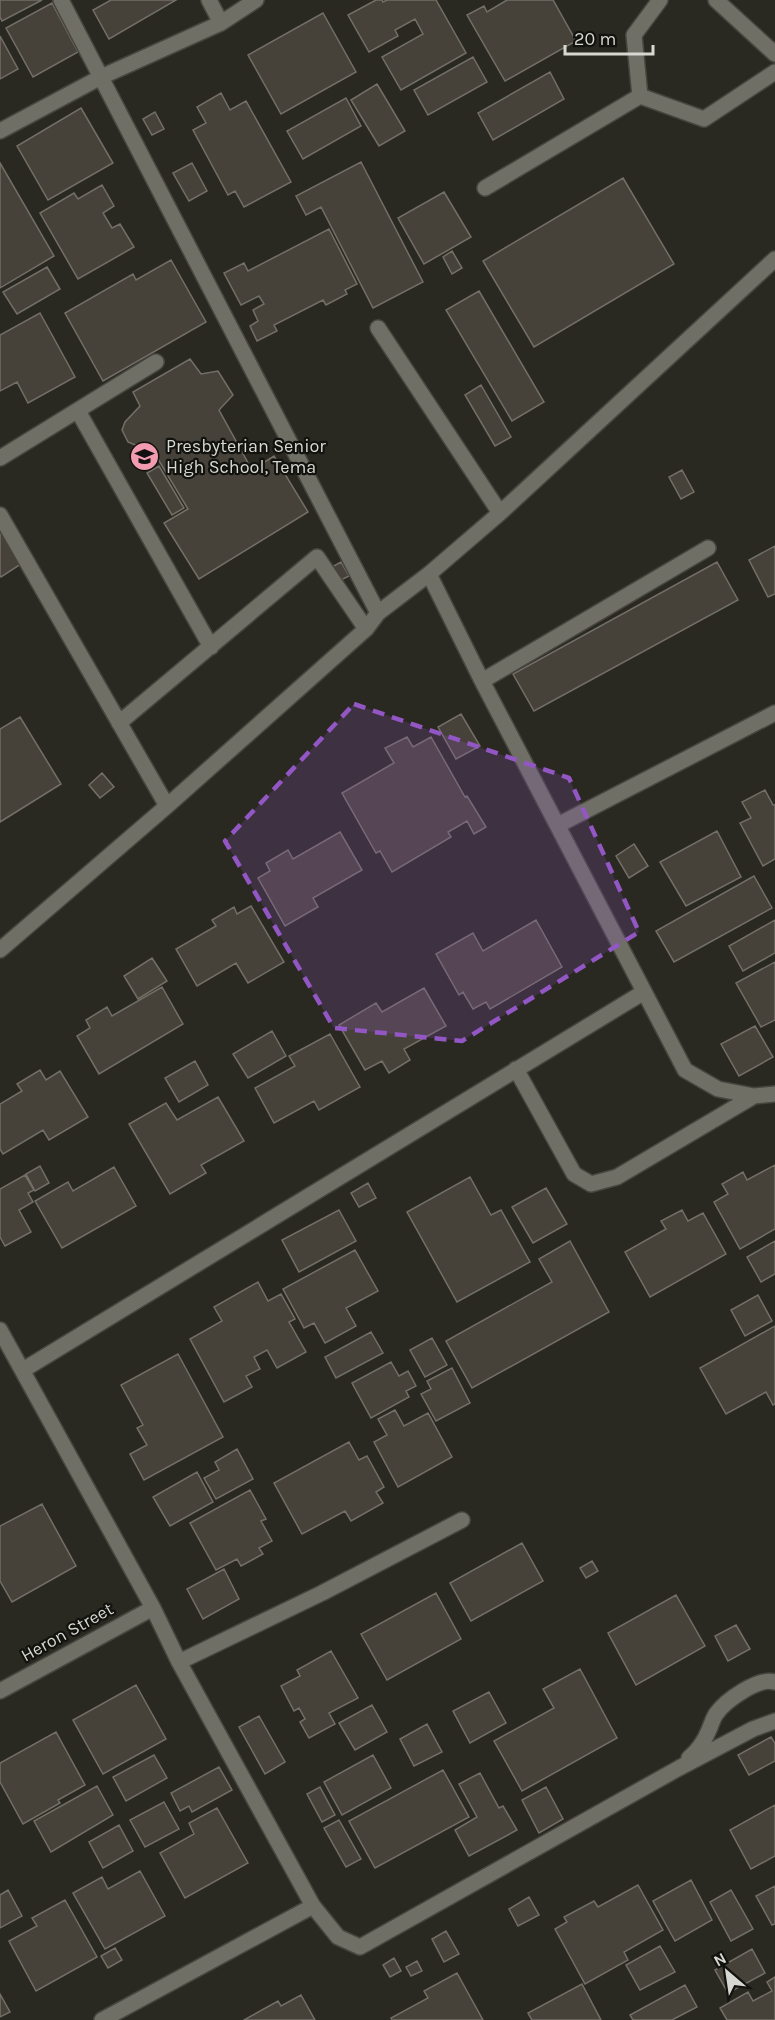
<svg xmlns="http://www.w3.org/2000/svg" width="775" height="2020" font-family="Karla,sans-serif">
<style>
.building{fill:#46423a;stroke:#746f66;stroke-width:1.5}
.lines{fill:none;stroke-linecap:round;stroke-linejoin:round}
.minor-casing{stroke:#46453e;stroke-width:18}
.minor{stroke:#706f65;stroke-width:15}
.marked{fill:#9257c4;fill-opacity:0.2;stroke:#9257c4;stroke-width:4.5;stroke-dasharray:12 8;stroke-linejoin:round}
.labels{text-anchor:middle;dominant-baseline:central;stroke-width:4.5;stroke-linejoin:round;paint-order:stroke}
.poi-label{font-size:18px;fill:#d8d8d2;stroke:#12120e;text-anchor:start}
.street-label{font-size:18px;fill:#d8d8d2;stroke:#12120e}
</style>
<rect width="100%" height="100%" fill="#2a2921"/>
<path class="building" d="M0,0h42l-40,21 -2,-4z
M111,0h65l-67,39 -16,-29z
M376,0h6l1,2 4,-2h49l30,53 -65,37 -19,-33 41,-23 -8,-15 -20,11 3,6 -29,16 -21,-37z
M507,0h46l23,41 -71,40 -38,-66 17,-9 3,6z
M52,3l26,49 -45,25 -27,-49z
M323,13l33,59 -75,42 -33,-59z
M0,36l18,33 -18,10z
M473,57l14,25 -59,33 -14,-25z
M550,72l14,27 -71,41 -15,-27z
M377,84l28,47 -26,15 -28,-46z
M221,93l9,17 16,-9 45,81 -47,25 -9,-16 -7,4 -35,-65 13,-7 -9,-16z
M346,98l15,28 -58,33 -16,-28z
M81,108l32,55 -65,37 -31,-54z
M155,112l9,17 -12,6 -9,-16z
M361,162l62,120 -50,26 -52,-101 -15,8 -10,-19z
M0,163l54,93 -54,32z
M192,163l15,28 -18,10 -16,-28z
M623,178l51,86 -140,83 -51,-86z
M102,185l12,21 -11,7 9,15 8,-4 14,23 -56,32 -38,-66 34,-20 4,6z
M444,192l27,45 -47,27 -26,-46z
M329,229l28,55 -12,6 2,4 -21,11 -3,-5 -49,25 3,6 -20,10 -7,-15 8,-5 -5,-11 11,-6 -5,-8 -18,9 -17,-32 20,-10 4,8z
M452,251l10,17 -10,6 -9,-17z
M171,260l35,62 -103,59 -38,-68 68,-39 3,6z
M47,267l13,22 -43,25 -14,-22z
M479,291l65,111 -32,19 -66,-111z
M40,313l35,64 -47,26 -11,-21 -17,9v-56z
M190,359l11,15 17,-3 15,24 -14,15 33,60 22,-14 34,56 -109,67 -35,-56 24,-14 -39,-65 -7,4 -14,-6 -6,-12 3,-8 15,-16 -7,-14z
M481,385l30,52 -16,9 -30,-51z
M159,466l25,42 -12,7 -25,-42z
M682,470l12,22 -13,7 -12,-22z
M0,529l21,35 -20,13 -1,-2z
M775,546v48l-7,3 -19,-37z
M341,562l8,14 -10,5 -9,-13z
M717,562l21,38 -204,111 -21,-37z
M461,714l19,32 -24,13 -18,-32z
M20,717l41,67 -61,38v-93z
M407,737l6,10 18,-10 34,60 2,-1 19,31 -12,7 -7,-13 -19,11 3,5 -59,35 -12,-21 -4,2 -34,-60 52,-30 -9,-15z
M102,773l12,14 -14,11 -11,-13z
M765,790l8,15h2v54l-12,7 -23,-43 11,-5 -9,-16z
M717,831l24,46 -55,29 -26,-44z
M340,832l22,38 -49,28 5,9 -33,19 -27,-48 12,-7 -4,-8 22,-13 5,9z
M634,844l14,22 -19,12 -13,-22z
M754,876l18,32 -98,54 -18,-31z
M251,906l33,56 -36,21 -12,-20 -39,23 -21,-37 40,-23 -4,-6 22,-13 3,7z
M536,920l26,47 -72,42 -4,-7 -13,7 -10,-17 -4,3 -23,-41 37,-21 10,18z
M775,920v33l-32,18 -14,-25z
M152,958l15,23 -29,18 -14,-23z
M775,962v58l-14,7 -25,-44z
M162,987l21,37 -84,50 -22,-38 13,-8 -4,-8 21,-13 5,9z
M424,988l22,38 -42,23 6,11 -21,13 -7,-12 -17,9 -26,-45 37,-22 6,9z
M755,1026l18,31 -34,19 -18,-32z
M272,1031l14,25 -38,22 -15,-24z
M330,1034l30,53 -41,23 -5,-9 -40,22 -19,-35 40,-22 -6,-10z
M195,1061l13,24 -29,17 -14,-24z
M40,1070l6,10 14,-9 28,46 -39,23 -6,-10 -40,24 -3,-5v-45l22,-13 -5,-7z
M218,1097l26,44 -43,24 5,8 -36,21 -41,-70 37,-21 11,17z
M775,1165v64l-35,20 -26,-47 14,-8 -6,-10 21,-12 4,8z
M40,1166l9,17 -14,8 -9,-17z
M114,1167l22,39 -74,42 -27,-47 33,-19 5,9z
M25,1175l9,15 -6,3 5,9 -14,8 12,22 -26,14 -5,-9v-48z
M470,1177l21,38 10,-5 29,52 -73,40 -50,-90z
M368,1183l8,15 -17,9 -8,-14z
M546,1188l21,36 -34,19 -21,-36z
M339,1210l17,31 -57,31 -17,-32z
M682,1210l6,11 15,-8 23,41 -76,43 -25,-45 41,-23 -5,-8z
M570,1241l39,71 -137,76 -26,-47 106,-59 -13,-23z
M775,1241v33l-14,8 -14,-25z
M355,1250l23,41 -32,17 10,18 -31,17 -11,-20 -10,5 -21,-39z
M258,1282l10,19 13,-7 14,25 -6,3 17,30 -29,16 -10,-18 -13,7 6,12 -14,7 6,11 -28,15 -34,-63 32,-18 -8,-14z
M758,1295l14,26 -27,15 -14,-26z
M775,1326v78l-2,1 -7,-13 -40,22 -26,-46z
M371,1332l12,21 -47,25 -11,-21z
M432,1338l15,27 -22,12 -15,-27z
M178,1354l45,83 -79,43 -14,-26 17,-9 -10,-17 6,-3 -22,-40z
M391,1362l8,14 9,-5 8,15 -10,5 3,6 -38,21 -19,-35z
M452,1368l18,35 -34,18 -15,-27 10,-5 -4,-8z
M395,1410l9,16 24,-13 24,44 -54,30 -24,-45 13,-7 -9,-16z
M349,1442l10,18 8,-4 17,31 -8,5 7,11 -32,18 -6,-10 -43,23 -28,-51z
M237,1449l16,30 -37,20 -12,-21 15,-8 -4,-8z
M197,1472l16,30 -43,24 -17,-29z
M250,1490l16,29 -5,2 11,20 -13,7 4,6 -22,12 -4,-7 -21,11 -26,-47z
M42,1504l34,62 -64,36 -12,-21v-55z
M522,1543l21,38 -72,40 -21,-38z
M592,1561l6,10 -12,7 -6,-10z
M592,1561l6,10 -12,7 -6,-10z
M224,1569l15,30 -36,20 -16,-30z
M436,1593l25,46 -74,41 -26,-46z
M676,1595l29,51 -69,39 -28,-52z
M736,1625l14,24 -22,12 -13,-25z
M331,1651l27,47 -29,15 6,11 -26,14 -9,-16 5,-3 -6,-11 -5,3 -13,-25 19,-10 -3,-6z
M580,1669l37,69 -95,53 -28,-50 60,-33 -11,-19z
M136,1685l30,54 -63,35 -30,-54z
M489,1692l17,31 -36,20 -17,-32z
M372,1705l15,27 -32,18 -16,-27z
M259,1716l26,46 -20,12 -26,-47z
M427,1724l15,28 -28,14 -14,-27z
M56,1732l29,53 -27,15 2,3 -37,21 -23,-42v-19z
M771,1737l4,6v18l-26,14 -11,-20z
M154,1755l13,23 -41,23 -13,-24z
M373,1755l18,33 -49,27 -18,-33z
M219,1767l13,23 -40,22 -3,-6 -9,5 -9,-18z
M443,1770l26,47 -94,51 -26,-47z
M480,1773l19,35 4,-2 14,24 -48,26 -14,-26 22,-13 -18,-33z
M97,1786l16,29 -62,37 -17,-31z
M320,1787l15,28 -13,7 -15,-28z
M546,1787l17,32 -24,14 -17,-33z
M164,1802l15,27 -34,18 -15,-27z
M775,1805v51l-24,13 -21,-39z
M217,1808l31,55 -63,35 -25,-45 34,-19 -5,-11z
M339,1820l22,39 -15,8 -22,-39z
M119,1825l14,26 -30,17 -14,-26z
M140,1871l25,45 -60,33 -32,-56 29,-16 6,12z
M691,1880l21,40 -37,21 -22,-40z
M638,1885l25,45 -39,22 4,8 -43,24 -30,-55 12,-7 -3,-5 30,-16 4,6z
M775,1886v38l-3,1 -16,-29z
M8,1890l14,26 -22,12v-33z
M731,1890l22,39 -22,12 -21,-39z
M529,1897l10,18 -21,11 -9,-17z
M65,1900l32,57 -61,34 -27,-50 28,-15 -5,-8z
M446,1931l13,23 -15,8 -12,-23z
M660,1946l15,26 -35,18 -14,-25z
M115,1948l7,12 -14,8 -7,-12z
M752,1949l13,24 -37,20 -13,-23z
M394,1958l7,13 -11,6 -7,-12z
M417,1961l5,10 -11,5 -5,-9z
M457,1973l26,47h-91l-1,-2 37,-20 -4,-7z
M775,1977v43h-48l-7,-12 28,-16 5,9 19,-10 -5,-9z
M582,1984l19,36h-69l-4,-7z
M685,1985l12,22 -25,13h-39l-3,-5z
M0,1994l10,18 -10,5z
M301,1995l14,25h-71l34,-19 3,5z"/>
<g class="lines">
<defs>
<path id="minor" d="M61,0l317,613
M209,0l12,23
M716,0l59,54
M640,96l-6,-61 26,-35
M0,131l101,-54 120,-54 35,-23
M485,188l155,-92 64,23 71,-47
M378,328l122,185
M78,411l133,236
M0,458l156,-96
M0,515l167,291
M429,574l53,107 203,389 33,19 36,7 21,-2
M482,681l226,-133
M119,723l198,-166 49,72
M558,825l217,-112
M0,950l167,-144 199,-177 12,-16 51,-39 71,-61 275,-254
M516,1069l58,105 17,10 26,-7 137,-81
M0,1330l153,278 26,54 134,244 25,31 22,10 319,-179 74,-39 22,-8
M23,1370l621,-378
M179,1662l143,-69 140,-73
M0,1691l153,-83
M689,1758c8,-7 15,-16 19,-26 3,-6 4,-12 8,-18 9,-13 42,-37 59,-32
M102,2020l211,-114"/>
</defs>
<use href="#minor" class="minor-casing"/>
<use href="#minor" class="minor"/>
</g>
<path class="marked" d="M354,704l215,74 70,154 -177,109 -128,-13 -109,-187z"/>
<defs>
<symbol id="school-disc" viewBox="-11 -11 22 22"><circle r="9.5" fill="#f29aaf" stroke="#12120e"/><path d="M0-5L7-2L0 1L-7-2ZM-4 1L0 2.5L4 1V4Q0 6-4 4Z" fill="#111"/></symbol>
</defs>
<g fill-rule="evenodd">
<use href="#school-disc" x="128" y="440" width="33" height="33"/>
</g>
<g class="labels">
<g class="poi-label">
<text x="166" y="446">Presbyterian Senior<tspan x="166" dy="21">High School, Tema</tspan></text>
</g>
<g class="street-label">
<text transform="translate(67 1632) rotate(-29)">Heron Street</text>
</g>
</g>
<g transform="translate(727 1972) rotate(331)" stroke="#12120e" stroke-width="4.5" paint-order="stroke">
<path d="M0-4.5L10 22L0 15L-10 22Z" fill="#d8d8d2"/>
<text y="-9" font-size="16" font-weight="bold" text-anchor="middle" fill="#d8d8d2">N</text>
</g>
<path d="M565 45v9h88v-9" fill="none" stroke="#d8d8d2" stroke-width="3"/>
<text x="574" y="45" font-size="18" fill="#d8d8d2" stroke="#12120e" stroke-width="4.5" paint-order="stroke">20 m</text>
</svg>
